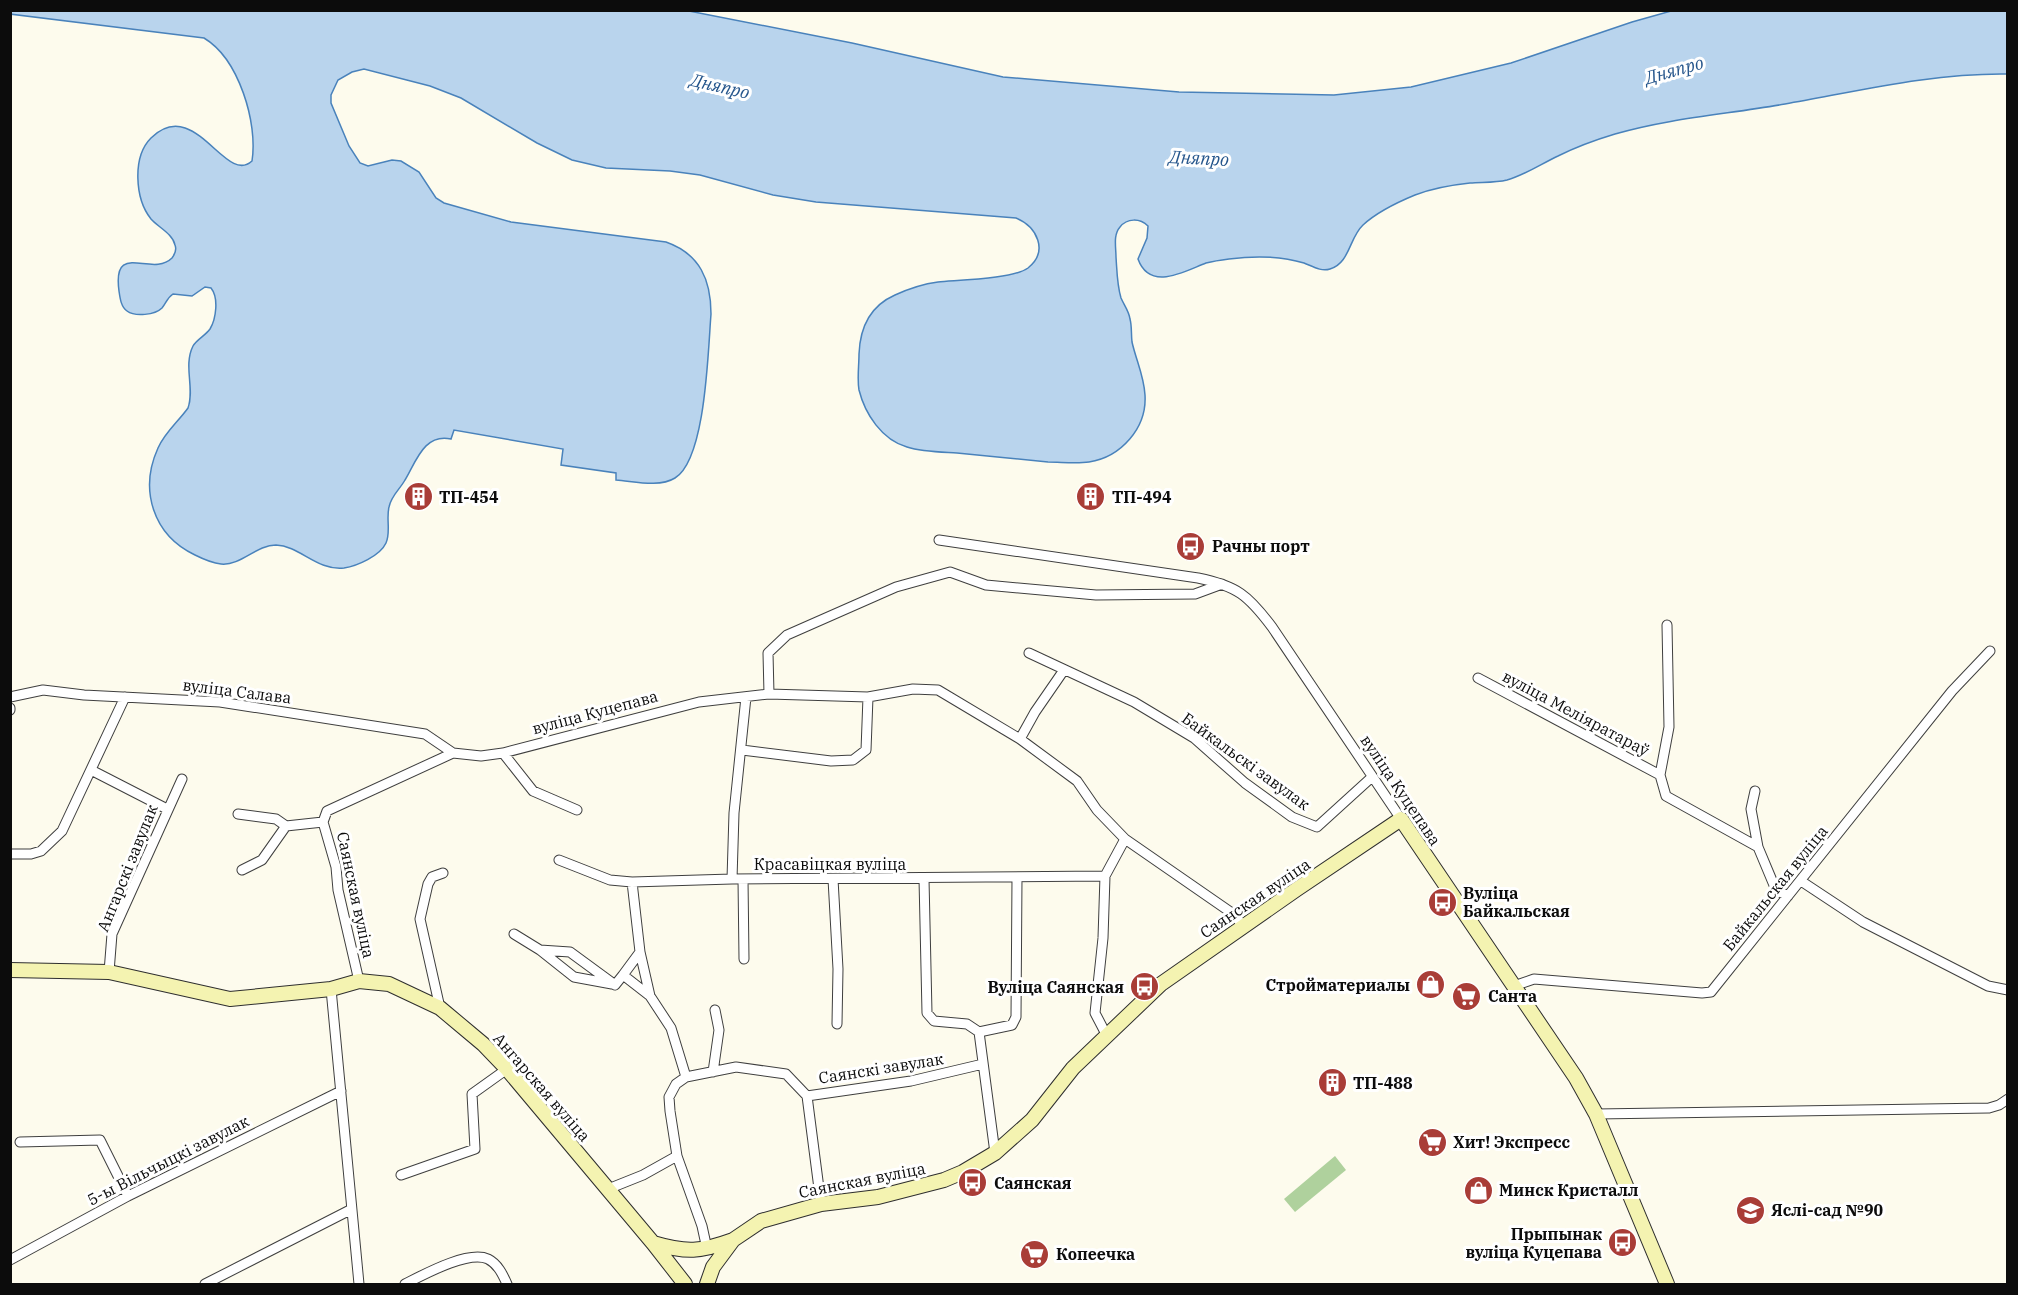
<svg xmlns="http://www.w3.org/2000/svg" width="2018" height="1295" font-family="'IBM Plex Serif',serif">
<style>
.forest{fill:#afd19d}
.water{fill:#b9d4ed;stroke:#4982bb;stroke-width:1.5}
.lines{fill:none;stroke-linecap:round;stroke-linejoin:round}
.street-casing{stroke:#3f3f3f;stroke-width:11}
.secondary-casing{stroke:#2e2e2e;stroke-width:16}
.street{stroke:#fff;stroke-width:9}
.secondary{stroke:#f4f3b1;stroke-width:14}
.labels{text-anchor:middle;dominant-baseline:central;stroke-width:6;stroke-linejoin:round;paint-order:stroke}
.poi-label{font-size:16px;font-weight:bold;fill:#0c0c0c;stroke:#fff;text-anchor:start}
.street-label{font-size:16px;fill:#0c0c0c;stroke:#fff}
.water-label{font-size:18px;font-style:italic;fill:#26568c;stroke:#fff}
</style>
<rect width="100%" height="100%" fill="#fdfbed"/>
<path class="forest" d="M1335,1156l11,14 -51,42 -11,-13z"/>
<path class="water" d="M2007,10v64c-75,-1 -148,17 -222,30 -56,10 -115,14 -170,30 -20,6 -39,13 -57,22 -17,8 -33,19 -51,24 -12,3 -25,2 -37,3 -19,2 -37,5 -55,12 -17,7 -38,17 -52,30 -14,13 -13,38 -33,44 -9,3 -18,-3 -26,-6 -23,-7 -52,-7 -75,-4 -8,1 -15,2 -23,4 -21,8 -56,29 -68,-4l9,-21 1,-12c-8,-8 -21,-8 -28,1 -7,8 -4,20 -4,30 1,14 1,28 5,41 3,7 8,13 9,21 2,7 1,15 2,23 4,18 12,34 13,53 2,33 -24,62 -56,67 -13,2 -28,0 -41,0 -30,-3 -61,-6 -91,-9 -16,-1 -34,-1 -50,-6 -25,-7 -42,-33 -48,-57 -2,-11 0,-24 0,-36 1,-26 11,-48 36,-59 13,-6 28,-11 43,-13 21,-2 75,-3 90,-14 21,-17 9,-41 -12,-50l-200,-16 -43,-7 -73,-20 -30,-4 -64,-3 -34,-8 -35,-17 -76,-45 -31,-12 -66,-17 -12,3 -14,8 -7,15v8l18,43 11,17 8,3 24,-6 9,1 18,11 17,26 8,5 67,19 155,20c34,12 45,38 45,72 -3,36 -5,145 -36,164 -16,10 -42,3 -59,2v-7l-55,-8 2,-16 -109,-19 -3,9c-27,-6 -35,23 -46,41 -5,9 -14,16 -16,27 -3,12 2,25 -3,36 -6,13 -29,23 -42,25 -27,3 -44,-22 -68,-23 -20,0 -35,21 -55,19 -9,-1 -18,-5 -26,-9 -42,-20 -56,-65 -37,-107 7,-16 20,-26 30,-40 7,-19 -5,-42 5,-62 4,-7 12,-10 17,-17 6,-10 9,-31 1,-41l-6,-1 -13,9 -19,-2c-6,4 -7,9 -11,14 -7,7 -27,9 -35,3 -6,-4 -7,-13 -8,-20 -7,-51 33,-13 53,-33 3,-4 5,-8 3,-13 -2,-11 -17,-18 -24,-26 -16,-20 -19,-62 0,-81 44,-43 74,48 101,23 6,-38 -13,-102 -48,-123l-194,-24 1,-4 678,1 163,32 151,34 176,15 155,3 77,-8 100,-24 121,-41 39,-11z"/>
<g class="lines">
<defs>
<path id="street" d="M939,540l259,38c39,8 50,17 74,49l129,192
M1667,625l2,102 -9,48 6,21 92,51
M1029,653l105,49 60,36 51,45 47,34 25,10 55,-50
M1478,678l182,97
M769,694l-1,-41 19,-18 109,-48 54,-15 36,13 110,10 99,-1 27,-10
M10,697l33,-7 41,5 136,7 205,32 28,19 28,3 22,-3 196,-51 70,-8 99,3 45,-8 25,1 82,49 57,42 20,29 28,29 104,72 15,15
M10,708v2
M1020,739l15,-27 29,-42
M742,750l89,11 22,-1 13,-10 2,-53
M503,753l30,38 44,19
M91,770l76,39
M1755,791l-4,18 7,38 18,43 12,6
M238,814l38,5 10,7 37,-4
M10,854h21l10,-3 21,-20 63,-134
M559,860l51,20 22,2 100,-3 373,-3
M242,870l20,-10 24,-34
M732,879l2,-66 12,-116
M743,879l1,80
M833,879l5,90 -1,55
M924,879l3,134 7,8 33,3 12,8
M1801,881l62,41 125,64 20,4
M632,882l8,70 10,44 21,32 15,49 -10,7 -7,13 1,14 7,45 25,70 5,23
M514,934l26,16 30,2 45,33 8,-10
M540,950l34,27 38,7
M640,952l-17,23 27,21
M109,972l3,-38 70,-155
M359,981l-21,-91 -2,-23 -13,-45 4,-11 126,-58
M1514,986l20,-7 168,14 9,-1 241,-301 38,-40
M331,989l28,295
M440,1008l-20,-89 8,-35 4,-7 11,-4
M979,1032l33,-7 4,-8 1,-139
M979,1032l16,121
M1107,1036l-12,-23 8,-75 2,-62 20,-37
M713,1072l6,-42 -4,-20
M686,1077l50,-10 50,7 21,22
M807,1096l104,-15 72,-17
M807,1096l14,108
M1596,1114l393,-6 10,-3 9,-6
M20,1142l80,-2 28,56
M401,1175l74,-26 -3,-55 35,-25
M608,1189l35,-14 34,-19
M10,1260l118,-64 213,-105
M205,1284l145,-74
M405,1284c18,-9 63,-34 83,-25 10,5 15,16 19,25"/>
<path id="secondary" d="M10,970l99,2 121,27 101,-10 28,-8 30,3 51,24 43,36 24,25 146,174 32,41
M653,1243c34,10 47,9 80,-3
M707,1284l6,-17 20,-27 28,-19 60,-17 57,-7 66,-17 19,-8 32,-19 37,-33 41,-52 88,-84 136,-95 104,-70 175,259 20,36 71,170"/>
</defs>
<use href="#street" class="street-casing"/>
<use href="#secondary" class="secondary-casing"/>
<use href="#street" class="street"/>
<use href="#secondary" class="secondary"/>
</g>
<defs>
<symbol id="building-disc" viewBox="-11 -11 22 22"><circle r="9.5" fill="#a93d37" stroke="#fff"/><path d="M-4-6H4V6H1V3H-1V6H-4ZM-2.5-4.3h1.7v1.8h-1.7ZM.8-4.3h1.7v1.8H.8ZM-2.5-1h1.7V.8h-1.7ZM.8-1h1.7V.8H.8Z" fill="#fff"/></symbol>
<symbol id="bus-disc" viewBox="-11 -11 22 22"><circle r="9.5" fill="#a93d37" stroke="#fff"/><path d="M-5-6H5V4H4V6H2V4H-2V6H-4V4H-5ZM-3.5-4V0h7V-4ZM-3.5 1.2v1.5H-2V1.2ZM2 1.2v1.5H3.5V1.2Z" fill="#fff"/></symbol>
<symbol id="shop-disc" viewBox="-11 -11 22 22"><circle r="9.5" fill="#a93d37" stroke="#fff"/><path d="M-5-2.5h2.3a2.7 3.5 0 0 1 5.4 0H5L5.5 6h-11ZM-1.5-2.5h3a1.5 2.3 0 0 0-3 0Z" fill="#fff"/></symbol>
<symbol id="supermarket-disc" viewBox="-11 -11 22 22"><circle r="9.5" fill="#a93d37" stroke="#fff"/><path d="M-6-5.5h2.5l.6 2H6L4.5 2H-2.5L-4.4-4H-6ZM-1.5 3.2a1.3 1.3 0 1 0 .1 0ZM3 3.2a1.3 1.3 0 1 0 .1 0Z" fill="#fff"/></symbol>
<symbol id="school-disc" viewBox="-11 -11 22 22"><circle r="9.5" fill="#a93d37" stroke="#fff"/><path d="M0-5L7-2L0 1L-7-2ZM-4 1L0 2.5L4 1V4Q0 6-4 4Z" fill="#fff"/></symbol>
</defs>
<g fill-rule="evenodd">
<use href="#building-disc" x="402" y="480" width="33" height="33"/>
<use href="#building-disc" x="1074" y="480" width="33" height="33"/>
<use href="#bus-disc" x="1174" y="530" width="33" height="33"/>
<use href="#bus-disc" x="1426" y="886" width="33" height="33"/>
<use href="#shop-disc" x="1414" y="968" width="33" height="33"/>
<use href="#bus-disc" x="1128" y="970" width="33" height="33"/>
<use href="#supermarket-disc" x="1450" y="980" width="33" height="33"/>
<use href="#building-disc" x="1316" y="1066" width="33" height="33"/>
<use href="#supermarket-disc" x="1416" y="1126" width="33" height="33"/>
<use href="#bus-disc" x="956" y="1166" width="33" height="33"/>
<use href="#shop-disc" x="1462" y="1174" width="33" height="33"/>
<use href="#school-disc" x="1734" y="1194" width="33" height="33"/>
<use href="#bus-disc" x="1606" y="1226" width="33" height="33"/>
<use href="#supermarket-disc" x="1018" y="1238" width="33" height="33"/>
</g>
<g class="labels">
<g class="poi-label">
<text x="439" y="497">ТП-454</text>
<text x="1112" y="497">ТП-494</text>
<text x="1212" y="546">Рачны порт</text>
<text x="1463" y="893">Вуліца<tspan x="1463" dy="18">Байкальская</tspan></text>
<text x="1410" y="985" text-anchor="end">Стройматериалы</text>
<text x="1124" y="987" text-anchor="end">Вуліца Саянская</text>
<text x="1488" y="996">Санта</text>
<text x="1353" y="1083">ТП-488</text>
<text x="1453" y="1142">Хит! Экспресс</text>
<text x="994" y="1183">Саянская</text>
<text x="1499" y="1190">Минск Кристалл</text>
<text x="1771" y="1210">Яслі-сад №90</text>
<text x="1602" y="1234" text-anchor="end">Прыпынак<tspan x="1602" dy="18">вуліца Куцепава</tspan></text>
<text x="1056" y="1254">Копеечка</text>
</g>
<g class="street-label">
<text transform="translate(237 691) rotate(7)">вуліца Салава</text>
<text transform="translate(595 712) rotate(-15)">вуліца Куцепава</text>
<text transform="translate(1576 713) rotate(28)">вуліца Меліяратараў</text>
<text transform="translate(1246 761) rotate(36)">Байкальскі завулак</text>
<text transform="translate(1401 790) rotate(56)">вуліца Куцепава</text>
<text x="830" y="864">Красавіцкая вуліца</text>
<text transform="translate(127 868) rotate(-68)">Ангарскі завулак</text>
<text transform="translate(1775 888) rotate(-51)">Байкальская вуліца</text>
<text transform="translate(356 895) rotate(78)">Саянская вуліца</text>
<text transform="translate(1255 898) rotate(-34)">Саянская вуліца</text>
<text transform="translate(881 1068) rotate(-9)">Саянскі завулак</text>
<text transform="translate(542 1087) rotate(49)">Ангарская вуліца</text>
<text transform="translate(168 1160) rotate(-27)">5-ы Вільчыцкі завулак</text>
<text transform="translate(862 1180) rotate(-11)">Саянская вуліца</text>
</g>
<g class="water-label">
<text transform="translate(1674 70) rotate(-16)">Дняпро</text>
<text transform="translate(720 86) rotate(13)">Дняпро</text>
<text transform="translate(1199 158) rotate(3)">Дняпро</text>
</g>
</g>
<rect width="2018" height="1295" fill="none" stroke="#0c0c0c" stroke-width="24"/>
</svg>
